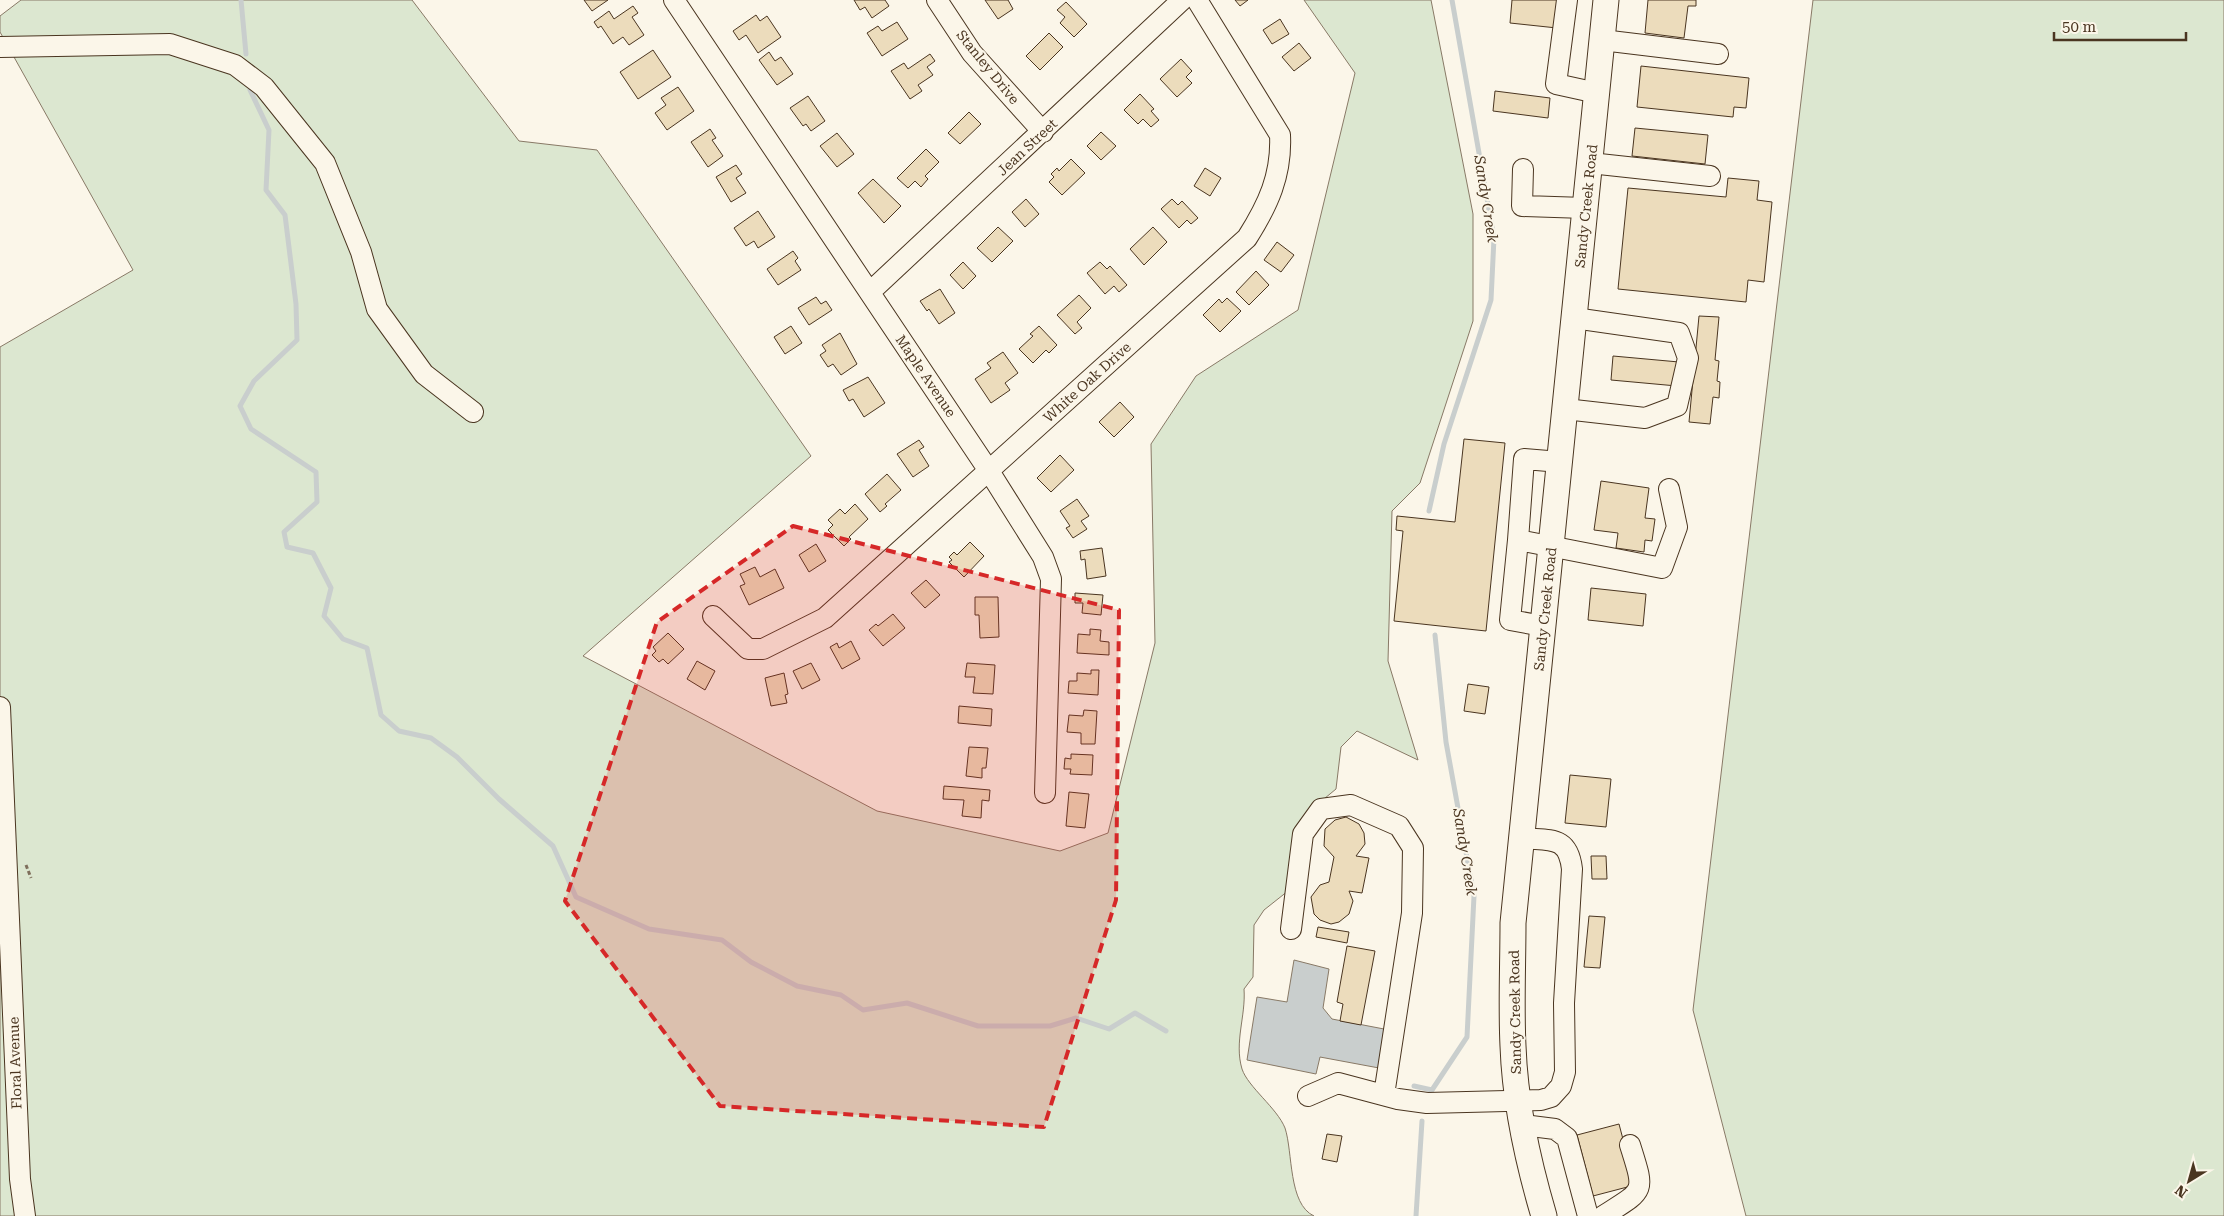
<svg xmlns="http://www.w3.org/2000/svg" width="2224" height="1216" font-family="'Roboto Serif',serif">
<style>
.green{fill:#dce7d0;stroke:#887966}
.water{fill:#c9cecd;stroke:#887966}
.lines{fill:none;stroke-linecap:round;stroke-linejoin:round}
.stream{stroke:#c9cecd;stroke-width:5}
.building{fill:#ecdcbc;stroke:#4a3520}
.minor-casing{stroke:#4a3520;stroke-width:22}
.major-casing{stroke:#4a3520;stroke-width:27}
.path{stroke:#7f6f5c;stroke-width:3;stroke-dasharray:4 2.5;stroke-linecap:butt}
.minor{stroke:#fbf6e9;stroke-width:20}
.major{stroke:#fbf6e9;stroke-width:25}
.marked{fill:#d62828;fill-opacity:0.2;stroke:#d62828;stroke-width:4;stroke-dasharray:10 6;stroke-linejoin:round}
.labels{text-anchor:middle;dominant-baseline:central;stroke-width:4;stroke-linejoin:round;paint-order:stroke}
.street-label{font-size:14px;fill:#4a3520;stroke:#fbf6e9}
.water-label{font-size:15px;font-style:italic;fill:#4a3520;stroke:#fbf6e9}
</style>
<rect width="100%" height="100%" fill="#fbf6e9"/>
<path class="green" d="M21,0h391l107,141 78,9 214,306 -228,200 294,155 183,40 48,-18 47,-190 -4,-199 45,-68 102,-66 57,-237 -51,-73h127l42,214v107l-53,162 -28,28 -4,150 30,99 -61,-29 -16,16 -5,42 -23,19 -25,83 -24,19 -10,15 -1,52 -9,12c2,27 -10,53 -2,80 6,18 35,39 43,59 8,24 3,76 29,88h-1314v-869l133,-77 -133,-238v-16z
M1813,0h411v1216h-478l-53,-206z"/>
<path class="water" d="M1294,960l35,9 -6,39 9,11 52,10 -5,39 -59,-11 -4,17 -69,-14 10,-63 30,5z"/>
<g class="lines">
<path class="stream" d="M241,0l5,54
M250,90l19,40 -3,60 19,25 11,89 1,36 -43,41 -14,25 11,23 65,43 1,30 -33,30 3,15 26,6 18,35 -7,28 19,23 24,9 14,67 18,16 32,7 26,19 42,42 54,47 23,51 73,32 73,11 29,22 46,24 44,9 22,15 44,-7 71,23h72l26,-8 33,11 26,-16 31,18
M1429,511l15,-67 47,-144 3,-62 -42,-238
M1414,1086l18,4 35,-53 7,-141 -28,-154 -11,-107
M1416,1216l6,-95"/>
</g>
<path class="building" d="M584,0h24l-16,11z
M854,0h31l4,6 -17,12 -7,-11 -5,3z
M985,0h23l5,9 -15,10z
M1235,0h13l-8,6z
M1512,0h48l-3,28 -47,-5z
M1648,0h48v6h-8l-4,32 -39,-5z
M1066,2l21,22 -13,13 -14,-14 5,-6 -8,-7z
M633,6l5,7 -6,4 12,18 -15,10 -6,-8 -10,7 -12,-18 -3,2 -4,-6 15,-11 5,8z
M756,15l4,6 7,-5 14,21 -23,16 -12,-18 -7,5 -6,-9z
M1280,19l9,15 -17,10 -9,-14z
M897,22l11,17 -26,17 -15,-23 11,-7 4,5z
M1049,33l14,14 -23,23 -14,-14z
M1299,43l12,15 -17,13 -12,-14z
M653,50l18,27 -33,22 -18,-27z
M769,52l6,9 6,-4 12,17 -16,11 -18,-25z
M930,54l5,7 -8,6 6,8 -15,10 4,6 -12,8 -19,-28 13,-8 4,6z
M1181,59l11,12 -6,6 6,6 -15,14 -17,-18z
M1641,66l108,12 -3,30 -12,-1 -1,10 -96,-10z
M678,87l16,24 -27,19 -12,-17 11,-8 -5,-7z
M1495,91l55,7 -2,20 -55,-7z
M1140,94l14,15 -3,2 8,9 -8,7 -8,-8 -5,5 -14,-14z
M808,96l17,25 -14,10 -5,-7 -3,2 -13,-18z
M969,112l12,12 -21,20 -12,-11z
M1635,128l73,7 -3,29 -73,-8z
M710,129l6,9 -4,2 11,16 -15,11 -17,-25z
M1101,132l15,14 -15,14 -14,-14z
M837,133l17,21 -17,13 -17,-21z
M926,149l13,13 -14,14 3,3 -7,8 -6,-6 -7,7 -11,-10z
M1071,159l14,14 -23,22 -13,-13 5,-5 -3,-3 6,-6 2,3z
M736,165l6,9 -6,4 10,15 -15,9 -15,-25z
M1205,168l16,10 -11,18 -16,-10z
M1728,178l31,3 -2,19 15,2 -8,80 -16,-2 -2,22 -128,-13 10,-101 98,9z
M873,179l28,27 -17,17 -26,-30z
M1026,199l13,15 -14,13 -13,-15z
M1172,199l6,6 4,-4 16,17 -7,6 -4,-4 -8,8 -18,-19z
M758,211l17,26 -17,11 -4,-7 -8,5 -12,-18z
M998,227l15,14 -21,21 -15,-14z
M1153,227l14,15 -23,23 -14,-16z
M1277,242l17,13 -13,17 -17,-12z
M793,251l5,7 -3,3 6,9 -23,15 -11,-16z
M963,262l13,14 -13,13 -13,-14z
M1100,262l7,7 3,-3 17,19 -8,7 -5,-6 -9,8 -18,-21z
M1256,271l13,14 -20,20 -13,-13z
M940,289l15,24 -16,11 -10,-15 -2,2 -7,-10z
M1079,295l12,13 -14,14 5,6 -7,6 -18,-19z
M816,297l5,7 5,-3 6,9 -23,15 -11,-17z
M1227,298l14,13 -21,21 -17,-17 16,-16 3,4z
M1699,316l20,1 -4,43 4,1 -2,20 3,1 -1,16 -6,-1 -3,27 -21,-2z
M791,326l11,17 -17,11 -11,-17z
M1039,326l18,19 -8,8 -3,-3 -13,13 -14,-14 14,-13 -3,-2z
M840,333l17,31 -16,11 -8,-11 -5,3 -8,-12 6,-4 -4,-6z
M1003,352l15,21 -13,10 5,7 -19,13 -16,-24 16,-11 -4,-5z
M1613,356l66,6 -2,24 -66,-6z
M868,377l17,26 -21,14 -11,-18 -4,2 -6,-11z
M1120,402l14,15 -20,20 -15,-15z
M1464,439l41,4 -19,188 -92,-10 9,-90 -7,-1 1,-14 58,6z
M919,440l5,7 -5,3 10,16 -16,11 -16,-23z
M1060,455l14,15 -23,22 -14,-14z
M887,474l14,16 -16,14 2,2 -7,6 -15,-18z
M1601,481l48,7 -4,30 10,1 -3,22 -7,-1 -1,12 -28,-4 2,-15 -24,-3z
M1077,499l12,17 -8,5 6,8 -14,9 -7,-10 4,-2 -10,-15z
M855,504l13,15 -19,18 2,2 -7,7 -16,-16 5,-5 -5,-5 12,-11 5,5z
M970,542l14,14 -20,21 -15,-15 3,-2 -3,-3 5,-5 3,3z
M816,544l10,17 -17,11 -10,-17z
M1102,548l4,28 -19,3 -2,-20 -4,1 -1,-9z
M755,567l5,10 15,-8 9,19 -35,17 -9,-19 5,-2 -5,-10z
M926,580l14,15 -15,13 -14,-15z
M1591,588l55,6 -3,32 -55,-6z
M1075,593l28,2 -2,20 -19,-2 1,-10h-8z
M975,597h23l1,40 -19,1 -1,-23h-4z
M893,614l12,14 -22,18 -14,-16 7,-6 2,2z
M1090,629l11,1 -1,11 9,1v13l-32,-2 1,-19 12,1z
M668,633l16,16 -16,15 -5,-5 -4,3 -7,-7 4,-4 -3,-4z
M851,641l9,18 -18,10 -12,-22 7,-4 2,5z
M697,661l18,10 -10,19 -18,-11z
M811,663l9,17 -18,9 -9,-18z
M967,663l28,2 -2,29 -20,-1 2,-16h-10z
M1091,670h8l-1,25 -30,-2 1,-12h8v-8l14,1z
M784,673l4,21 -3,1 2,8 -16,3 -6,-28z
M1468,684l21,3 -4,27 -21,-3z
M959,706l33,3 -1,17 -33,-3z
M1084,710l13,1 -2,33h-14v-11l-14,-1 2,-17 14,1z
M969,747l19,1 -2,20h-4v10l-16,-2z
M1071,754l22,1 -1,20 -22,-1 1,-5h-7l1,-11 6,1z
M1570,775l41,4 -5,48 -41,-4z
M944,786l46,4 -1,11 -7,-1 -1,18 -19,-2 2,-16 -21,-1z
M1069,792l20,2 -4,34 -19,-2z
M1346,817l13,7 5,9 1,11 -9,12 13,2 -7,35 -13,-2 4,10 -4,13 -10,8 -8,2 -11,-4 -6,-6 -3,-17 9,-12 9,-3 5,-25 -10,-11 1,-17 10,-9z
M1591,856h15l1,23h-15z
M1589,916l16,1 -5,51 -16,-1z
M1318,927l31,5 -2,11 -31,-6z
M1347,946l28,5 -14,74 -21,-4 3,-17 -6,-2z
M1619,1124l16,61 -42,11 -16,-61z
M1327,1134l15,2 -5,26 -15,-3z"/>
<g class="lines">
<defs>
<path id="minor" d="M674,0l315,471 54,86 8,22 -6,214
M937,0l35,53 71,79
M1567,0l-11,84 41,9
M1602,40l116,14
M0,47l170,-3 65,21 29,22 61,76 36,89 16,57 47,65 49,38
M1590,163l120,13
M1523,169l-1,37 63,2
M870,292l312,-292
M1565,409l80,9 32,-12 11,-48 -9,-25 -105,-15
M1560,462l-36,-3 -6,81 144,28 15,-41 -8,-38
M1518,540l-8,80 33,6
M713,616l35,33h15l62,-31 422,-380c21,-33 35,-63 33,-103l-83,-135
M0,707l20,472 5,37
M1291,929l12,-95 18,-25 30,-4 48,21 14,22 -1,65 -28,182
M1308,1096l30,-13 60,16 29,4 114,-3 10,-3 10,-11 4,-14 -1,-69 8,-134c-4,-34 -22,-28 -50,-31
M1523,1125l32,4 12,9 21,78
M1603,1216c43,-27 42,-23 27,-71"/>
<path id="major" d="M1544,1216c-16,-54 -29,-113 -31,-170 -2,-41 0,-82 0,-123l93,-923"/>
</defs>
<use href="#minor" class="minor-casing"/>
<use href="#major" class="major-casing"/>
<path class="path" d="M26,865l5,13"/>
<use href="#minor" class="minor"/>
<use href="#major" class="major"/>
</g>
<path class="marked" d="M793,526l326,84 -3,290 -72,227 -324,-21 -155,-205 92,-279z"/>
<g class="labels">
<g class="street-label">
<text transform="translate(988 67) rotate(51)">Stanley Drive</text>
<text transform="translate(1027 147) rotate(-43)">Jean Street</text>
<text transform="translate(1586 206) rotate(-84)">Sandy Creek Road</text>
<text transform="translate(926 376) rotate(56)">Maple Avenue</text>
<text transform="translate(1087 382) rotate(-42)">White Oak Drive</text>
<text transform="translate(1545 609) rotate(-84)">Sandy Creek Road</text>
<text transform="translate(1515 1012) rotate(-91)">Sandy Creek Road</text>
<text transform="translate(15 1063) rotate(-92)">Floral Avenue</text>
</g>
<g class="water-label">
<text transform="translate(1486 199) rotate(81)">Sandy Creek</text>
<text transform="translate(1465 852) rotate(81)">Sandy Creek</text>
</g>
</g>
<g transform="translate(2189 1181) rotate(217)" stroke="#fbf6e9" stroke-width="4" paint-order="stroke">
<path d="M0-4L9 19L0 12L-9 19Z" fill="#4a3520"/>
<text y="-8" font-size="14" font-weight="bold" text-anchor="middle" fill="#4a3520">N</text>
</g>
<path d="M2054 32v8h132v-8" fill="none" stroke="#4a3520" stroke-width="2.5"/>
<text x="2062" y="32" font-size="15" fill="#4a3520" stroke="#fbf6e9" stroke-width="4" paint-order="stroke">50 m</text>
</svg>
